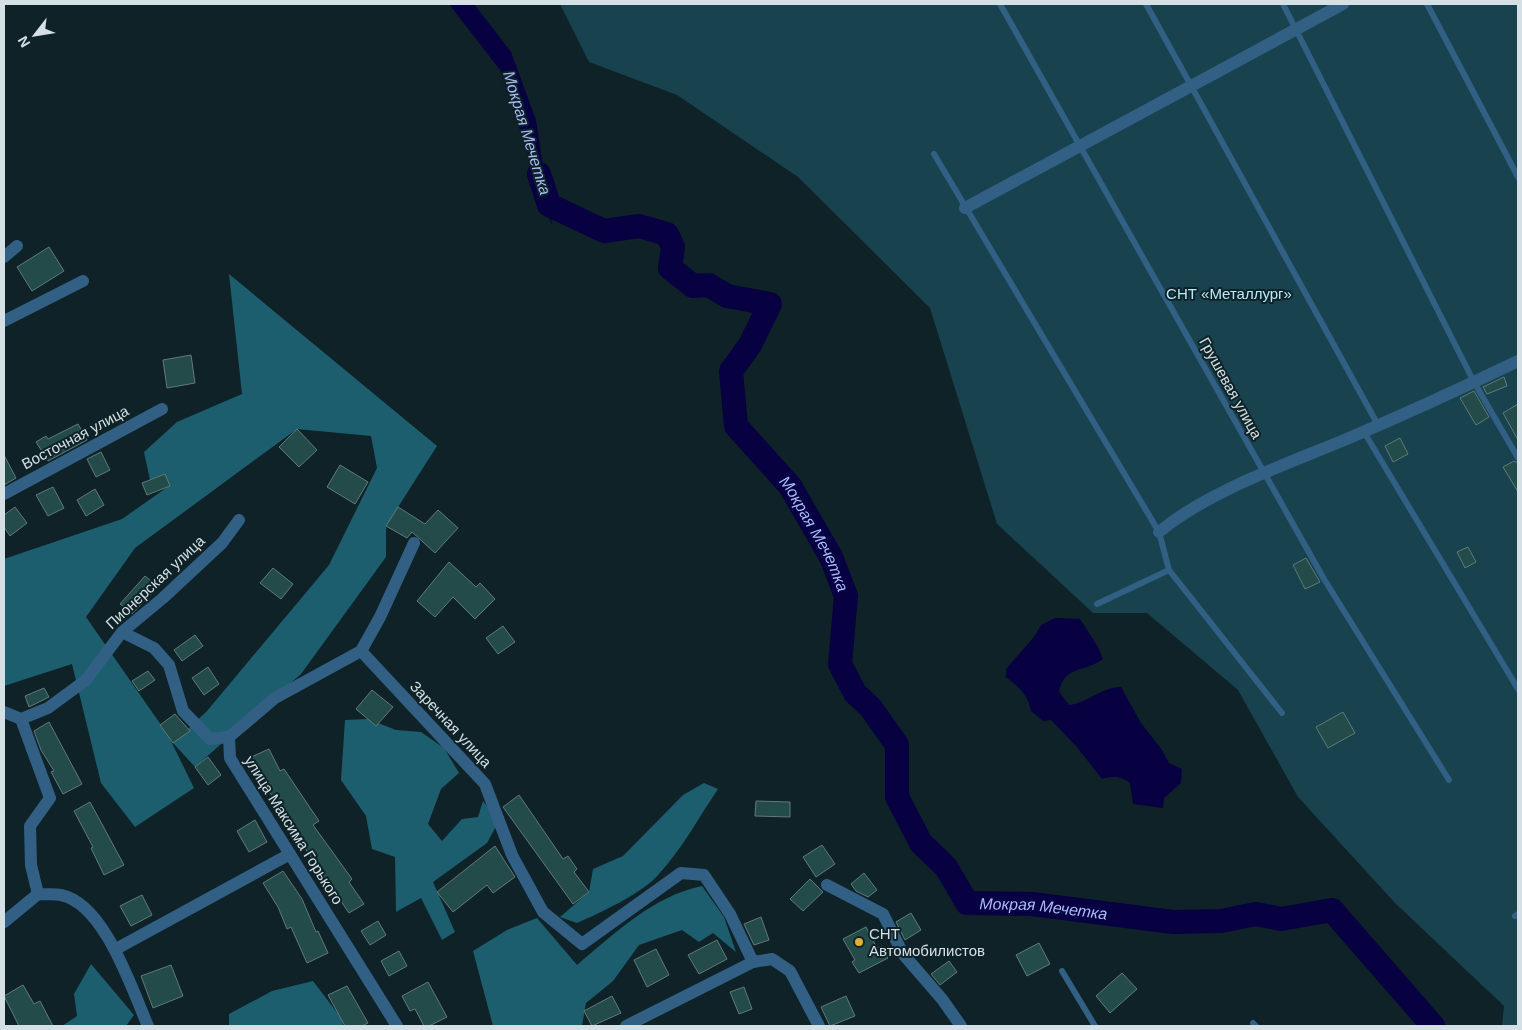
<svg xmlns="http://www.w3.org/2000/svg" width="1522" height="1030" font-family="Helvetica,sans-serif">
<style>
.green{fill:#17424e}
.forest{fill:#1d5e6e}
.water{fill:#070041}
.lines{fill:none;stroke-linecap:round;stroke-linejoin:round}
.river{stroke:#070041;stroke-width:24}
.building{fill:#224b49;stroke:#627a79}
.lane{stroke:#326085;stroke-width:6}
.street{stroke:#326085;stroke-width:12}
.poi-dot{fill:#e1af34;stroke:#0e2228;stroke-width:2}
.labels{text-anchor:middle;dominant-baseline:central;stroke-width:4;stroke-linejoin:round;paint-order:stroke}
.park-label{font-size:15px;fill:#b7ebfb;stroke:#0e2228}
.street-label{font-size:15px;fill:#d4e0e4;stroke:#0e2228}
.poi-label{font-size:15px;fill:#d4e0e4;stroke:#0e2228;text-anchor:start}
.water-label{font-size:16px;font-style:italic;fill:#aabbf6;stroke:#0e2228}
</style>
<rect width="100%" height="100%" fill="#0e2228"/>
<path class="green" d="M560,4h958v1022h-16l2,-20 -109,-103 -97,-106 -60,-107 -91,-77h-54l-96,-89 -67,-216 -132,-131 -121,-82 -88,-33z"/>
<path class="forest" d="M229,274l208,172 -51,80v31l-85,117 -106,93 -22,-24 34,-32 122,-146 48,-97 -6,-32 -74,-7 -162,119 -49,69 82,118 26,53 -59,39 -34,-44 -29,-119 -68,22v-127l118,-40 47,-33 -4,-12 -15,6 -6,-28 33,-30 65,-28z
M368,719l28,11 25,2 23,16 15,25 -18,16 -13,35 14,17 20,-22 16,-2 5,-16 16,20 -12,22 -54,39 22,50 -13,8 -21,-42 -25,14 -1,-55 -23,-8 -6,-33 -25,-36 4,-60z
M704,783l14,6c-19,28 -36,60 -59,85 -16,19 -59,39 -82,49l-17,-6 29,-25 4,-23 30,-13 60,-61z
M702,886l22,31 12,35 -23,-19 -14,9 -17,-12 -43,15 -26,36 -27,22 -4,23h-89l-20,-75 34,-21 30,-12 40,47c37,-31 76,-69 125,-79z
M91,964l43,51 -8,11h-64l15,-10 -3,-22z
M313,981l29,38 1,7h-114v-12l43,-23z"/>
<path class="water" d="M449,4h25l37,48 25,68 16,106 -52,-156z
M1055,618l25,1 18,28 5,12c-19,14 -39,6 -44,33l10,13c19,-2 32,-18 52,-18l20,36 21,27 7,13 13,6 -1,14 -17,15 -1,10 -30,-4 -3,-21c-10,-7 -17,-7 -28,-4l-26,-33 -25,-26 -8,1 -12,-10c-2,-15 -13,-25 -25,-34v-8l28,-32 7,-12z"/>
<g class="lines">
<path class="river" id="s1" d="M539,174l10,31 55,26 35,-5 28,8 6,13 -3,21 23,18 16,-1 18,11 43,8 -20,41 -19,26 5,55 54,60 41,71 15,39 -6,68 15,29 16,15 26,37v52l24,46 25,24 21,36 65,1 141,18 48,-1 35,-7 25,5 51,-9 101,116"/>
</g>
<path class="building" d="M49,247l15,24 -32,20 -15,-24z
M191,355l4,28 -28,5 -4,-28z
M1504,377l3,9 -20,8 -4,-7z
M1474,391l15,26 -13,8 -16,-27z
M1518,404v36l-15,-27z
M78,424l9,16 -39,21 -12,-19 10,-6 2,3z
M297,429l20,21 -18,17 -20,-20z
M1400,438l8,16 -15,8 -8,-16z
M101,452l9,18 -14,7 -9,-18z
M4,455l12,23 -12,7z
M1514,461l4,2v29l-15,-25z
M340,465l28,17 -13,22 -28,-17z
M165,474l5,12 -23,9 -5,-12z
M53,487l11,21 -16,8 -12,-21z
M95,489l9,16 -18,11 -9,-16z
M15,507l12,16 -17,13 -6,-9v-12z
M398,507l27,17 13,-14 20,18 -23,25 -23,-21 -5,6 -21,-12z
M1468,547l8,15 -11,6 -8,-16z
M1306,558l14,24 -15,7 -12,-24z
M449,562l27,25 4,-4 15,16 -20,20 -22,-22 -18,20 -18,-16z
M273,568l20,16 -12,15 -21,-16z
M145,576l13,11 -26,27 -12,-10z
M503,626l12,16 -17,12 -12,-16z
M195,635l8,11 -21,15 -8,-11z
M208,667l11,17 -15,11 -12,-17z
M148,671l7,9 -16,11 -7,-10z
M44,688l5,9 -20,10 -4,-11z
M372,690l21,17 -17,19 -20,-17z
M1343,712l12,21 -27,15 -12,-21z
M175,714l15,17 -17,12 -13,-18z
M49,722l33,62 -19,10 -12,-22 3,-1 -13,-21 -7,-19z
M269,749l11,22 4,-2 35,52 -6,4 39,54 -3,3 15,22 -15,9 -66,-97 3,-2 -29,-38 -8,-18z
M208,757l13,18 -13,10 -13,-18z
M519,795l44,64 5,-3 9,13 -3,3 15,20 -16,12 -70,-97z
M756,801l34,1v15l-35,-1z
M90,802l34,63 -20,10 -13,-27 2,-1 -19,-36z
M255,820l12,22 -18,10 -12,-21z
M822,845l13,19 -19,13 -13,-20z
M495,846l20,31 -22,16 -6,-8 -34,27 -16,-20z
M283,871l19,28 14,33 2,-1 10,22 -21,10 -16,-36 -4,2 -9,-22 -15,-24z
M864,873l13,17 -9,7 -12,-6 -5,-7z
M810,879l13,13 -20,19 -13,-12z
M142,895l10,20 -21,11 -11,-20z
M911,913l10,17 -16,10 -9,-18z
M761,917l8,23 -15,5 -10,-21z
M378,921l8,14 -16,10 -9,-14z
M866,927l11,21 5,-2 6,12 -29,15 -7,-11 3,-2 -12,-21z
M717,940l10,19 -28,15 -11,-19z
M1039,943l11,21 -23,12 -11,-21z
M656,949l13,26 -22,12 -13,-27z
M399,951l8,15 -18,10 -8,-15z
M949,961l8,11 -17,13 -9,-11z
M171,965l12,31 -30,12 -12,-32z
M1122,973l15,16 -27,24 -14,-17z
M428,982l19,35 -18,9h-5l-9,-17 -5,2 -8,-15z
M23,985l11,19 6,-3 13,25h-34l-15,-30z
M347,986l21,37 -6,3h-17l-17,-31z
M744,987l8,22 -13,5 -9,-22z
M612,996l9,17 -29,13 -8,-15z
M846,996l9,20 -25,10 -9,-19z"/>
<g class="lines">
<path class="lane" d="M1000,4l324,575 125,201
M1146,4l232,421
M1283,4l191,378 44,76
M1427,4l91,173
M934,154l225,378 10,38 113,143
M1364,432l154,257
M1097,604l72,-34
M1515,916l3,-2
M1062,971l33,55
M1253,1023l3,3"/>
<path class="street" d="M965,208l378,-204
M4,257l13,-11
M4,321l79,-40
M4,494l158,-85
M1159,532c48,-40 125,-67 183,-91 59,-25 118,-52 176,-80
M122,632l32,16 15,17 14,46 27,28 19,-2 1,21 167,268
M361,651l124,133 27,71 31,57 39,32 99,-71 23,2 26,39 23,48
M4,712l17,7 27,-11 38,-28 36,-48 41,-34 59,-55 17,-23
M21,719l29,79 -20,28 1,39 7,29c8,0 16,0 23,1 44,9 71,95 87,131
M229,737l46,-39 86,-47 19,-34 34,-74
M827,885l56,29 20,40 39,45 19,27
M4,922l34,-28
M116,949l174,-95
M626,1026l127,-64 19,-3 18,12 29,55"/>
</g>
<circle class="poi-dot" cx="859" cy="942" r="5"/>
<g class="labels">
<g class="park-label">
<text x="1229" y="293">СНТ «Металлург»</text>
</g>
<g class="street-label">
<text transform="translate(1231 388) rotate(61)">Грушевая улица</text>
<text transform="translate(75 437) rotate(-28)">Восточная улица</text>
<text transform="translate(155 582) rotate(-43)">Пионерская улица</text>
<text transform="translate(451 724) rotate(47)">Заречная улица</text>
<text transform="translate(294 830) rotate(58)">улица Максима Горького</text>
</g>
<g class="poi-label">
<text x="869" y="933">СНТ<tspan x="869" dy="17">Автомобилистов</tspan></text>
</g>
<g class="water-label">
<text transform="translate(527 133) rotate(73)">Мокрая Мечетка</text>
<text stroke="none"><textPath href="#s1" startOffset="571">Мокрая Мечетка</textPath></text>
<text stroke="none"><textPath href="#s1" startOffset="1066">Мокрая Мечетка</textPath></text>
</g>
</g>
<rect width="1522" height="1030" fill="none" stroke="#d4e0e4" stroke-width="10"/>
<g transform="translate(35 35) rotate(239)" stroke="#0e2228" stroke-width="4" paint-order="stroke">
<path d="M0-4L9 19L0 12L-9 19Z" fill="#d4e0e4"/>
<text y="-8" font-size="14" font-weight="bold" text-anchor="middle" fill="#d4e0e4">N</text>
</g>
</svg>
